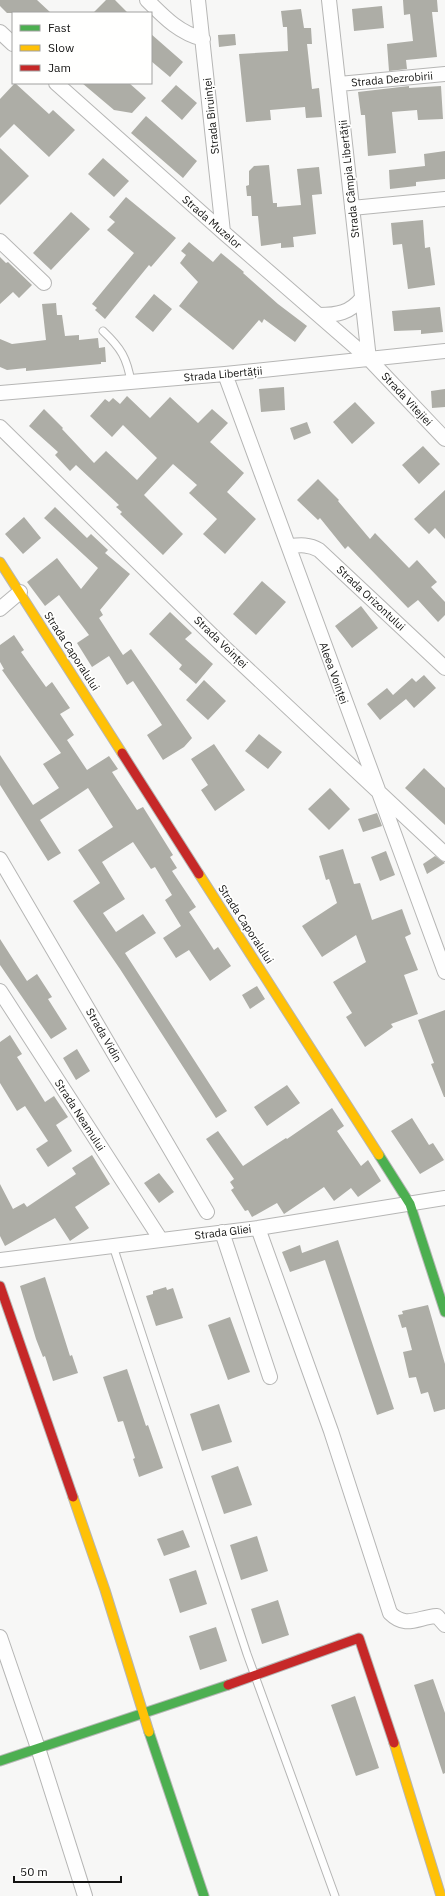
<svg xmlns="http://www.w3.org/2000/svg" width="445" height="1896" font-family="'IBM Plex Sans',sans-serif">
<style>
.building{fill:#adada6}
.lines{fill:none;stroke-linecap:round;stroke-linejoin:round}
.lane-casing{stroke:#b6b6b5;stroke-width:9}
.street-casing{stroke:#b6b6b5;stroke-width:16}
.fast-casing{stroke:#b6b6b5;stroke-width:11}
.slow-casing{stroke:#b6b6b5;stroke-width:11}
.jam-casing{stroke:#b6b6b5;stroke-width:11}
.lane{stroke:#fefefe;stroke-width:7}
.street{stroke:#fefefe;stroke-width:14}
.fast{stroke:#4caf50;stroke-width:9}
.slow{stroke:#ffc107;stroke-width:9}
.jam{stroke:#c62828;stroke-width:9}
.labels{text-anchor:middle;dominant-baseline:central;stroke-width:3.5;stroke-linejoin:round;paint-order:stroke}
.street-label{font-size:11px;fill:#131312;stroke:#fffffe}
</style>
<rect width="100%" height="100%" fill="#f7f7f6"/>
<path class="building" d="M0,0h37l14,13h-44l-7,-7z
M106,0h9l13,13h-35z
M403,0h34l1,12h-6l5,45 -31,3 1,9 -18,2 -2,-27 26,-3 -3,-27 -6,1z
M382,6l2,22 -30,3 -2,-22z
M301,9l3,19h7l1,16h-5l5,45 7,-1 3,29 -16,1 -1,-11 -35,3 1,10 -25,2 -7,-68 49,-3 -1,-24h-4l-2,-16z
M151,34l32,28 -13,15 -19,-16z
M235,34l1,11 -17,2 -1,-12z
M15,83l34,31 4,-4 22,20 -26,27 -35,-33 -14,14v-39z
M82,83h47l17,15 -14,15 -18,-3z
M176,85l21,18 -15,17 -21,-19z
M409,86v2l32,-2 2,33 -25,1 -1,-10 -25,2 4,41 -28,3 -3,-41h-4l-3,-23z
M146,116l51,45 -14,17 -52,-45z
M0,148l29,28 -29,29z
M445,151v28l-29,3v4l-26,3 -1,-19 36,-4 -1,-12z
M103,158l26,23 -15,16 -26,-23z
M269,165l4,38h4v4l24,-2 -4,-36 22,-2 3,27 -10,1 4,39 -23,3 1,10 -13,1v-5l-20,3 -3,-30h-6l-1,-20h-4l-1,-10 3,-1v-14l5,-5z
M126,197l50,41 -25,29 -2,-2 -44,54 -10,-9 2,-2 -5,-4 42,-51 -27,-23 8,-8 -6,-5z
M71,212l19,17 -39,41 -18,-17z
M423,220l2,28 5,-1 5,38 -27,4 -6,-45 -9,1 -2,-22z
M189,242l24,20 8,-9 23,19 -1,1 35,31 29,22 -12,16 -31,-23 -2,4 -3,-3 -26,30 -54,-44 19,-24 -18,-19 6,-8 -5,-4z
M0,257l6,6 2,-1 24,23 -13,13 -6,-6 -13,12z
M154,294l18,15 -19,23 -18,-15z
M56,303l1,12h5l3,21 14,-1v5l19,-2 1,10 6,-1 1,15h-5v2l-75,7v-3l-19,2 -7,-3v-28l12,5 34,-4 -4,-36z
M440,307l3,25 -22,2v-4l-27,1 -2,-20z
M284,387l1,23 -24,2 -2,-23z
M445,389v18l-13,1 -1,-17z
M127,396l23,22 20,-21 28,26 14,-14 16,14 -18,19 34,31 -17,19 29,27 -31,35 -22,-20 14,-15 -28,-26 8,-8 -24,-21 -29,31 39,39 -20,21 -43,-41 2,-2 -6,-5 3,-2 -43,-40 -6,6 -15,-16 3,-3 -29,-26 15,-17 19,19 -1,1 32,34 12,-12 31,29 20,-22 -34,-33 -11,12 -22,-21 15,-17 4,3 4,-4 7,6z
M355,402l20,21 -23,21 -19,-22z
M307,422l4,11 -17,7 -4,-12z
M423,446l17,18 -21,20 -17,-19z
M318,479l21,21 -1,1 32,38 5,-6 34,35 8,-8 20,22 -6,5 14,15v13l-7,7 -20,-22 -10,8 -60,-62 -3,3 -25,-31 -2,2 -21,-20z
M445,490v49l-10,-11 -6,6 -15,-15z
M55,507l32,31 4,-4 17,16 -3,3 25,21 -30,36 3,5 -4,3 24,37 8,-6 61,89 -8,9 -21,13 -16,-25 15,-10 -29,-44 -6,4 -18,-29 -17,11 -15,-24 12,-8 -30,-40 -14,11 -18,-24 30,-24 24,31 17,-21 -54,-50z
M24,517l17,21 -18,16 -18,-20z
M262,581l24,21 -30,33 -23,-21z
M361,606l17,22 -26,20 -17,-22z
M170,612l22,21 -7,6 28,25 -17,20 -17,-15 3,-4 -33,-31z
M14,635l10,15 -3,2 25,35 6,-5 18,26 -10,6 14,21 -7,5 20,30 22,-14 9,13 -6,3 25,38 6,-3 30,48 -3,2 7,11 -5,3 24,36 -7,5 25,38 4,-3 13,19 -21,15 -21,-31 -13,8 -13,-20 18,-12 -16,-26 7,-5 -17,-28 -4,2 -18,-27 -31,20 23,37 -22,14 13,19 27,-18 13,19 -31,20 102,158 -11,7 -96,-149 -47,-68 27,-18 -22,-33 35,-23 -25,-39 -48,32 21,33 -13,8 -48,-76v-30l33,50 26,-17 -16,-24 18,-11 -59,-83 2,-1 -4,-7v-17z
M424,675l12,13 -22,20 -8,-9 -26,21 -13,-16 20,-16 6,7 19,-17 4,4z
M204,680l22,21 -18,19 -22,-20z
M259,734l23,18 -14,17 -23,-18z
M214,744l31,46 -30,21 -14,-21 7,-5 -17,-26z
M424,768l21,20v37l-40,-37z
M330,788l20,21 -21,21 -21,-21z
M377,813l5,13 -19,6 -5,-13z
M343,849l11,35 6,-1 12,37 30,-11 9,25 -6,3 13,33 -14,5 14,39 -27,10 2,3 -28,20 -19,-30 6,-4 -19,-31 33,-20 -10,-27 -34,22 -20,-31 35,-23 -8,-24 -3,1 -7,-24z
M386,851l9,24 -15,6 -9,-24z
M435,856l10,7 -18,11 -4,-10z
M0,939l27,42 10,-7 15,23 -4,2 19,30 -16,10 -51,-74z
M257,986l8,13 -15,10 -8,-14z
M445,1010v87h-1l-13,-33 3,-1 -16,-43z
M10,1035l12,19 -5,3 28,45 9,-6 14,21 -12,8 16,26 -24,16 -12,-18 12,-8 -23,-35 -8,5 -17,-28v-41z
M77,1049l13,22 -14,9 -13,-22z
M287,1085l13,18 -33,23 -13,-19z
M332,1108l12,18 -7,5 24,35 7,-6 13,21 -23,16 -7,-9 -17,13 -10,-14 -40,27 -7,-11 -25,14 -4,-7 -3,1 -14,-21 3,-2 -4,-6 4,-3 -28,-40 12,-8 25,35 43,-28 1,1z
M412,1118l17,27 4,-2 11,17 -24,14 -29,-43z
M92,1155l18,29 -35,23 14,21 -19,13 -15,-23 -50,28 -5,-10v-52l13,25 11,-6 3,4 49,-33 -4,-6z
M159,1173l15,19 -15,11 -15,-20z
M338,1240l56,169 -17,6 -52,-155 -35,12 -8,-20 18,-7 2,8z
M45,1277l25,79 2,-1 6,18 -25,8 -8,-25 -2,1 -7,-18 -16,-53z
M166,1287l1,3 6,-2 10,30 -27,8 -10,-30 7,-2v-3z
M428,1305l17,59v45l-11,3 -6,-20 -7,2 -5,-17 -7,1 -6,-26 9,-2 -6,-23 -4,1 -4,-13 5,-1 -1,-3z
M230,1317l20,55 -22,8 -20,-55z
M127,1369l19,57 2,-1 15,43 -24,9 -6,-18 2,-1 -12,-37 -5,1 -15,-45z
M219,1404l13,38 -30,9 -12,-37z
M238,1466l14,39 -28,9 -13,-38z
M183,1530l7,17 -26,9 -7,-17z
M257,1536l11,35 -27,9 -11,-35z
M196,1570l11,34 -27,9 -11,-34z
M278,1600l11,35 -27,9 -11,-35z
M216,1627l11,34 -27,9 -11,-34z
M433,1679l12,34v60l-2,1 -29,-89z
M355,1696l24,72 -23,8 -25,-71z"/>
<g class="lines">
<defs>
<path id="lane" d="M103,331c18,17 24,27 28,51
M113,1246l134,408 88,242"/>
<path id="street" d="M147,0c17,17 32,33 56,39
M198,0l25,232
M329,0l40,359
M0,32l13,12
M56,83l167,149 146,127 76,80
M339,84l106,-10
M352,208l93,-9
M0,241l44,42
M319,315c18,0 31,-2 43,-17
M225,374l220,598
M0,393l225,-19 220,-23
M0,427l224,220 221,207
M289,546c11,-1 20,-2 30,4l126,118
M0,609l20,-17
M0,859l207,353
M0,991l161,249
M258,1228l73,203 59,182c16,16 28,4 47,3l8,9
M222,1232l48,145
M0,1260l258,-32 187,-30
M0,1637l38,111 47,148"/>
<path id="fast" d="M379,1155l31,49 35,108
M149,1732l55,164
M0,1761l228,-76"/>
<path id="slow" d="M0,562l122,191
M199,874l180,281
M73,1497l32,93 44,142
M394,1743l47,153"/>
<path id="jam" d="M122,753l77,121
M0,1286l73,211
M228,1685l131,-47 35,105"/>
</defs>
<use href="#lane" class="lane-casing"/>
<use href="#street" class="street-casing"/>
<use href="#fast" class="fast-casing"/>
<use href="#slow" class="slow-casing"/>
<use href="#jam" class="jam-casing"/>
<use href="#lane" class="lane"/>
<use href="#street" class="street"/>
<use href="#fast" class="fast"/>
<use href="#slow" class="slow"/>
<use href="#jam" class="jam"/>
</g>
<g class="labels">
<g class="street-label">
<text transform="translate(392 79) rotate(-5)">Strada Dezrobirii</text>
<text transform="translate(211 116) rotate(-96)">Strada Biruinței</text>
<text transform="translate(349 179) rotate(-96)">Strada Câmpia Libertății</text>
<text transform="translate(212 222) rotate(41)">Strada Muzelor</text>
<text transform="translate(223 374) rotate(-5)">Strada Libertății</text>
<text transform="translate(407 399) rotate(47)">Strada Vitejiei</text>
<text transform="translate(371 598) rotate(43)">Strada Orizontului</text>
<text transform="translate(221 642) rotate(44)">Strada Voinței</text>
<text transform="translate(72 651) rotate(57)">Strada Caporalului</text>
<text transform="translate(334 673) rotate(70)">Aleea Voinței</text>
<text transform="translate(246 924) rotate(57)">Strada Caporalului</text>
<text transform="translate(104 1035) rotate(60)">Strada Vidin</text>
<text transform="translate(80 1115) rotate(57)">Strada Neamului</text>
<text transform="translate(223 1232) rotate(-7)">Strada Gliei</text>
</g>
</g>
<rect x="12" y="12" width="140" height="72" fill="#fffffe" stroke="#a1a1a0"/>
<rect x="20" y="25" width="20" height="6" fill="#4caf50" stroke="#a1a1a0"/>
<text x="48" y="32" font-size="12" fill="#131312">Fast</text>
<rect x="20" y="45" width="20" height="6" fill="#ffc107" stroke="#a1a1a0"/>
<text x="48" y="52" font-size="12" fill="#131312">Slow</text>
<rect x="20" y="65" width="20" height="6" fill="#c62828" stroke="#a1a1a0"/>
<text x="48" y="72" font-size="12" fill="#131312">Jam</text>
<path d="M14 1876v6h107v-6" fill="none" stroke="#131312" stroke-width="2"/>
<text x="20" y="1876" font-size="12" fill="#131312" stroke="#fffffe" stroke-width="3" paint-order="stroke">50 m</text>
</svg>
